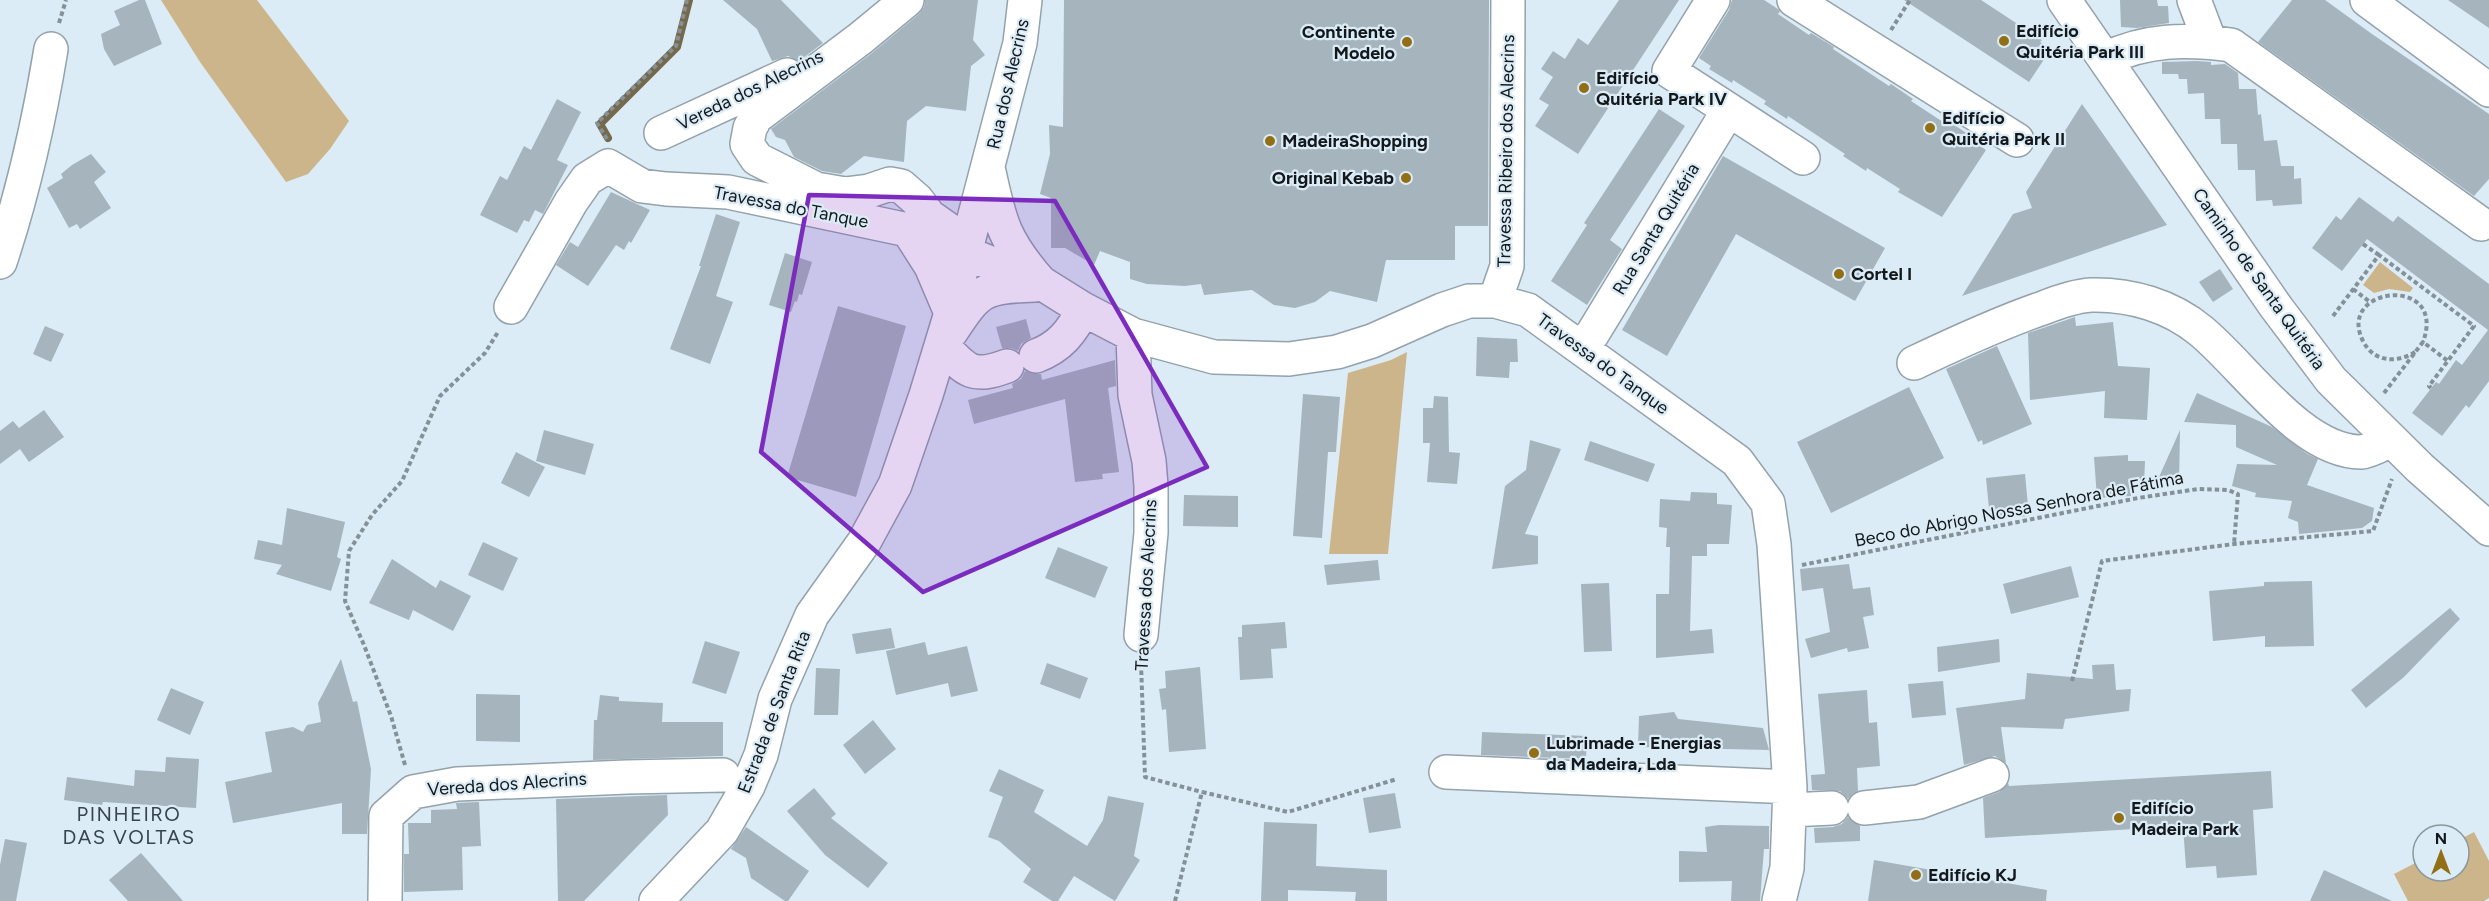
<svg xmlns="http://www.w3.org/2000/svg" width="2489" height="901" font-family="Figtree,sans-serif">
<style>
.green{fill:#ccb58a}
.lines{fill:none;stroke-linecap:round;stroke-linejoin:round}
.stream{stroke:#76684b;stroke-width:8}
.building{fill:#a5b4bd}
.minor-casing{stroke:#93a2ab;stroke-width:36}
.path{stroke:#859198;stroke-width:4;stroke-dasharray:4.5 3;stroke-linecap:butt}
.minor{stroke:#fff;stroke-width:33}
.marked{fill:#7b2cbf;fill-opacity:0.2;stroke:#7b2cbf;stroke-width:4.5;stroke-linejoin:round}
.poi-dot{fill:#926e15;stroke:#dcecf6;stroke-width:2}
.labels{text-anchor:middle;dominant-baseline:central;stroke-width:4.5;stroke-linejoin:round;paint-order:stroke}
.poi-label{font-size:18px;font-weight:bold;fill:#12181b;stroke:#dcecf6;text-anchor:start}
.street-label{font-size:18px;fill:#12181b;stroke:#dcecf6}
.neighbourhood-label{font-size:20px;letter-spacing:1.5px;fill:#38454d;stroke:#dcecf6}
</style>
<rect width="100%" height="100%" fill="#dcecf6"/>
<path class="green" d="M161,0h96l92,121 -19,28 -22,25 -22,8 -86,-120z
M2380,262l33,26 -3,4 -21,-3 -15,4 -11,-8z
M1407,352l-19,202h-59l19,-181 43,-13z
M2474,832l15,29v37l-5,3h-76l-14,-27 29,-15v12h36v-31z"/>
<g class="lines">
<path class="stream" d="M608,138l-8,-14 77,-77 12,-47"/>
</g>
<path class="building" d="M139,0h6l17,44 -48,22 -10,-17 -3,-15 19,-9 -6,-14z
M723,0h58l42,43 -24,18 -11,-5 -16,5 -15,-32z
M925,0h53l-5,40 12,15 -14,11 -5,45 -40,-5 -19,15 -3,41 -40,-6 -23,18 -19,-3 -28,-14 -9,-17 -9,-3 -5,-8 101,-76 47,-39 5,-7z
M1064,0h425l-1,226h-33v34h-69l-9,42 -47,-11 -15,11 -20,6 -21,-3 -22,-15 -48,5 -3,-11 -16,2 -38,-2 -17,-5v-17l-30,-11 -6,14 -29,-17h-14v-50l-11,-4 10,-40 -1,-29 14,2z
M1619,0h60l-101,154 -43,-28 14,-21 -10,-6 14,-22 -12,-8 12,-18 12,8 13,-21 10,7z
M1732,0h32l14,9 2,2 -2,3 31,21 2,-2 23,14 -1,2 56,37 2,-2 22,15 -2,2 32,21 2,-3 23,15 -2,3 20,13 -44,67 -44,-25 2,-3 -33,-21 -1,3 -23,-15 2,-2 -57,-38 -1,3 -23,-15 2,-3 -33,-21 -1,3 -23,-14 2,-3 -12,-8 30,-48z
M1904,0h77l61,40 -2,2 11,7 -22,33z
M2120,0h37l1,6h10l1,17 -32,5 -16,-1z
M2292,0h33l47,34 117,80v65l-15,17 -216,-154z
M2448,0h41v28z
M2197,61l14,1v3l14,-1 13,9 1,16h17l2,26 3,-1 3,27 13,-1 4,26h13v13l7,-1 1,26 -29,2 -1,-6 -16,1 -1,-31h-17l-1,-26h-16l-1,-25h-15l-1,-26 -16,1 -1,-15h-8l-1,-5h-16v-12z
M557,99l24,13 -24,48 11,5 -25,49 -8,-4 -6,12 -5,-2 -7,13 -37,-18 20,-39 7,4 17,-34 7,4z
M2082,104l85,121 -205,71 51,-82 19,-6 -6,-16z
M1659,109l26,17 -75,114 12,9 -35,56 -36,-24 36,-56 -3,-2z
M91,154l15,18 -12,10 17,26 -31,21 -3,-5 -8,4 -22,-40 16,-10 -2,-4 11,-9z
M1723,156l162,92 -30,53 -119,-67 -69,122 -45,-26z
M611,192l39,18 -19,33 -2,-2 -5,9 -8,-5 -28,41 -32,-21 14,-23 8,5z
M2359,197l34,25 5,-6 91,68v97l-20,27 -3,-3 -24,31 -30,-23 24,-31 3,2 17,-24 6,5 26,-35 -121,-91 -25,32 -30,-23 24,-32 5,4z
M716,214l24,8 -24,74 17,6 -23,62 -40,-15 31,-83h-2z
M785,253l27,9 -10,33 -3,-1 -2,8 -2,-1 -4,11 -22,-7z
M2220,269l13,20 -20,13 -14,-20z
M838,306l68,20 -50,171 -69,-20z
M2075,317l1,9 37,-4 5,44 32,2 -3,52 -43,-2 1,-27 -75,9 -2,-67z
M1026,319l5,19 -10,6 -3,7 -7,-3h-9l-6,-21z
M45,326l19,8 -13,28 -18,-8z
M1477,337l40,2 1,23h-8l-1,16 -33,-2z
M1997,346l35,78 -49,21 -1,-5 -4,2 -32,-73z
M1115,360l1,26 -8,2 11,84 -17,2 1,5 -28,3 -10,-83 -91,25 -6,-24 45,-12 -1,-4 9,-5 4,-8 8,3h8l1,6z
M1909,387l35,71 -113,55 -34,-71z
M2197,393l75,34 34,26 12,6 -11,26 67,23 -2,13 -10,7 -63,6 -1,-12 -10,-4 4,-17 -37,-4 1,-4 -24,-7 5,-22 40,1 -41,-18v-22l-52,-3z
M1303,394l37,3 -4,55h-8l-6,86 -29,-2z
M1434,396l14,1 1,55 11,1 -3,31 -30,-2 3,-39h-7v-35h10z
M44,410l20,27 -35,25 -9,-13 -20,15v-33l13,-10 6,7z
M544,430l50,14 -9,31 -49,-14z
M2180,430l-1,56h-24z
M1530,440l31,9 -36,85 13,2v28l-46,5 13,-83 21,-16z
M1590,441l65,23 -7,18 -64,-22z
M516,452l29,15 -16,30 -28,-14z
M2128,455v6h17l-1,24h-14l1,11 -34,2 -3,-41z
M2025,474l4,42 -39,3 -4,-41z
M1691,492l26,1v11l15,1 -3,39h-22v12h-15l-2,75 22,-2 2,24 -58,5v-64h13l1,-47h-4l1,-19 -8,-1 1,-28 30,2z
M1184,495l54,1v31l-55,-1z
M287,508l58,14 -8,35 4,2 -10,32 -55,-17 6,-9 -28,-6 4,-19 24,5z
M483,542l35,16 -15,33 -35,-16z
M1058,547l50,20 -13,31 -50,-20z
M392,559l44,29 4,-8 31,16 -18,35 -40,-21 -4,10 -40,-17z
M1378,560l2,20 -53,5 -3,-20z
M1849,564l4,25 17,-2 4,28 -11,2 6,31 -21,4 -1,-4 -36,10 -6,-19 25,-7 -7,-44 -21,3 -2,-22z
M2071,566l8,31 -68,17 -8,-30z
M2312,581l2,65 -49,1v-11l-52,5 -4,-50 55,-5v-4z
M1609,583l3,68 -28,1 -3,-68z
M2450,608l10,11 -56,58 -38,31 -15,-18z
M1285,622l2,26 -16,1 2,29 -33,2 -2,-43h4v-12z
M891,628l4,20 -39,6 -4,-20z
M1999,639l1,23 -62,10 -1,-25z
M705,641l35,11 -14,42 -34,-11z
M925,642l3,13 39,-9 11,45 -27,6 -3,-14 -52,12 -10,-44z
M341,659l12,43 4,-1 14,68 -4,65h-25v-31l-109,20 -8,-41 47,-10 -7,-40 28,-5 10,5 4,-7 14,-3 -3,-19z
M1047,663l41,15 -8,21 -40,-15z
M2114,664l2,26 15,-1 -2,22 -64,8 -2,10 -62,-2 5,36 -11,-7 -31,9 -8,-57 69,-9 2,-26 66,6 -1,-14z
M1200,667l6,82 -37,3 -3,-43 -4,1 -3,-21 7,-1 -1,-17z
M816,668l24,1 -2,46h-24z
M1943,681l3,34 -34,3 -4,-34z
M171,688l33,14 -14,33 -33,-15z
M1867,690l2,33 8,-1 3,44 -23,2 1,23 -10,8 -8,-8 -28,-1 -1,-15 14,-1 -7,-80z
M476,694l44,1v47l-44,-1z
M600,695l19,2v4l44,2 -1,19h61v34l-130,4 1,-40h3z
M1674,712l4,7 85,9 6,22 -131,-3 1,-31z
M873,720l23,29 -31,25 -22,-29z
M1482,732l105,4 -1,23 -105,-4z
M166,757l33,2 -3,49 -93,-6 -1,3 -38,-5 3,-23 67,9 1,-16 30,2z
M999,769l45,21 -10,22 53,34 16,-26 5,-24 36,7 -10,53 6,4 -25,41 -41,-25 -16,25h-6l-29,-19 8,-13 -32,-28 -11,-4 15,-40 -14,-6z
M2271,771l2,37 -20,2 4,65 -40,3 -1,-12 -30,2 -3,-42 -198,12 -2,-40 16,-6 9,-9 1,3z
M814,788l22,26 -5,4 57,45 -20,25 -43,-33 -38,-44z
M1395,793l6,35 -32,5 -6,-35z
M667,795l1,20 -84,86h-26l-2,-102z
M479,802l2,44 -19,1 1,43 -59,2v-38h5l-1,-31h23v-13l26,-1 -1,-6z
M1848,817l12,9v15l-45,2 -1,-15 19,-1 9,-3z
M1264,822l53,2 -1,42 71,4v31h-32l1,-9 -68,-2v11h-27z
M1719,825l50,1v23h-5l-4,52h-29l1,-20 -53,1v-31l28,1 -2,-25z
M746,827l63,44 -21,30h-3l-34,-23 -5,-20 -15,-9z
M5,839l22,4 -11,58h-16v-36z
M141,853l42,48h-55l-19,-21z
M1874,860l173,30 -1,11h-178z
M2324,870l68,31h-82z"/>
<g class="lines">
<defs>
<path id="minor" d="M907,0l-46,38 -105,79 -6,11 -3,16 10,15 59,30 29,5 24,-3 21,-7 11,2 16,14 12,16 27,19 3,6
M1713,0l-44,71 134,87
M1794,0l223,140
M2064,0l212,307 55,73 89,88 69,61
M2194,0l16,42
M2367,0l122,90
M2105,59c42,-20 81,-20 126,-14l250,179
M661,133l126,-58
M989,172c11,52 16,70 52,111
M908,230l23,36 20,47
M0,262c23,-69 39,-140 51,-213
M1495,301l12,-35 1,-266
M511,307l60,-105 16,-23 21,-13 34,20 24,3 62,3 180,38 135,54 40,25 50,26 81,22 75,2 48,-7 35,-11 70,-31 27,-9h26l33,9 209,151 31,42 6,41 16,243 -3,81 -8,33
M951,332c28,-43 32,-45 84,-47
M1133,335l2,60 14,66 2,25v47l-10,102
M942,345c24,26 30,34 65,21
M1582,347l11,-14 135,-222
M1036,356c24,-9 36,-24 47,-47
M1914,363c42,-20 85,-40 129,-55 15,-6 32,-12 48,-13 40,-1 80,11 110,36 43,35 100,121 160,121 10,-1 21,-8 30,-12
M1446,772l344,15
M1864,808l55,-6 73,-27
M1790,810l42,-2
M385,901l1,-85 27,-24 44,-8 170,-7 96,-2
M656,901l66,-70 26,-45 13,-31 14,-56 37,-84 52,-73 31,-57 31,-90 25,-82 14,-60 55,-210 5,-43"/>
</defs>
<use href="#minor" class="minor-casing"/>
<path class="path" d="M59,23l7,-23
M1891,30l19,-30
M607,139l-10,-16 79,-77 11,-46
M2363,244l16,11
M2353,289l17,13
M2333,316l46,-61 95,71 -45,60 2,2
M2415,352c-17,11 -41,11 -52,-11 -28,-55 85,-67 60,1
M2384,393l39,-51 25,19
M1802,565l336,-67 60,-9 30,1 10,4 -4,50
M1141,663l4,114 57,15
M2072,681l30,-120 132,-17 139,-13 19,-52
M405,765l-14,-49 -27,-71 -19,-44 4,-50 23,-36 30,-34 38,-85 45,-43 13,-21
M1175,901l27,-109 86,20 109,-33"/>
<use href="#minor" class="minor"/>
</g>
<path class="marked" d="M809,195l246,6 152,266 -284,125 -162,-140z"/>
<g class="poi-dot">
<circle cx="2004" cy="41" r="6"/>
<circle cx="1407" cy="42" r="6"/>
<circle cx="1584" cy="88" r="6"/>
<circle cx="1930" cy="128" r="6"/>
<circle cx="1270" cy="141" r="6"/>
<circle cx="1406" cy="178" r="6"/>
<circle cx="1839" cy="274" r="6"/>
<circle cx="1534" cy="753" r="6"/>
<circle cx="2119" cy="818" r="6"/>
<circle cx="1916" cy="875" r="6"/>
</g>
<g class="labels">
<g class="poi-label">
<text x="2016" y="31">Edifício<tspan x="2016" dy="21">Quitéria Park III</tspan></text>
<text x="1395" y="32" text-anchor="end">Continente<tspan x="1395" dy="21">Modelo</tspan></text>
<text x="1596" y="78">Edifício<tspan x="1596" dy="21">Quitéria Park IV</tspan></text>
<text x="1942" y="118">Edifício<tspan x="1942" dy="21">Quitéria Park II</tspan></text>
<text x="1282" y="141">MadeiraShopping</text>
<text x="1394" y="178" text-anchor="end">Original Kebab</text>
<text x="1851" y="274">Cortel I</text>
<text x="1546" y="743">Lubrimade - Energias<tspan x="1546" dy="21">da Madeira, Lda</tspan></text>
<text x="2131" y="808">Edifício<tspan x="2131" dy="21">Madeira Park</tspan></text>
<text x="1928" y="875">Edifício KJ</text>
</g>
<g class="street-label">
<text transform="translate(1008 84) rotate(-77)">Rua dos Alecrins</text>
<text transform="translate(750 90) rotate(-26)">Vereda dos Alecrins</text>
<text transform="translate(1506 151) rotate(-89)">Travessa Ribeiro dos Alecrins</text>
<text transform="translate(791 207) rotate(11)">Travessa do Tanque</text>
<text transform="translate(1656 229) rotate(-59)">Rua Santa Quitéria</text>
<text transform="translate(2259 279) rotate(55)">Caminho de Santa Quitéria</text>
<text transform="translate(1603 364) rotate(36)">Travessa do Tanque</text>
<text transform="translate(2019 509) rotate(-11)">Beco do Abrigo Nossa Senhora de Fátima</text>
<text transform="translate(1146 585) rotate(-87)">Travessa dos Alecrins</text>
<text transform="translate(774 712) rotate(-69)">Estrada de Santa Rita</text>
<text transform="translate(507 784) rotate(-4)">Vereda dos Alecrins</text>
</g>
<g class="neighbourhood-label">
<text x="129" y="814">PINHEIRO<tspan x="129" dy="23">DAS VOLTAS</tspan></text>
</g>
</g>
<g transform="translate(2441 853)"><circle r="28" fill="#dcecf6" stroke="#8b979e" stroke-width="1.5"/>
<path d="M0-4.5L10 22L0 15L-10 22Z" fill="#926e15"/>
<text y="-9" font-size="16" font-weight="bold" text-anchor="middle" fill="#12181b">N</text>
</g>
</svg>
